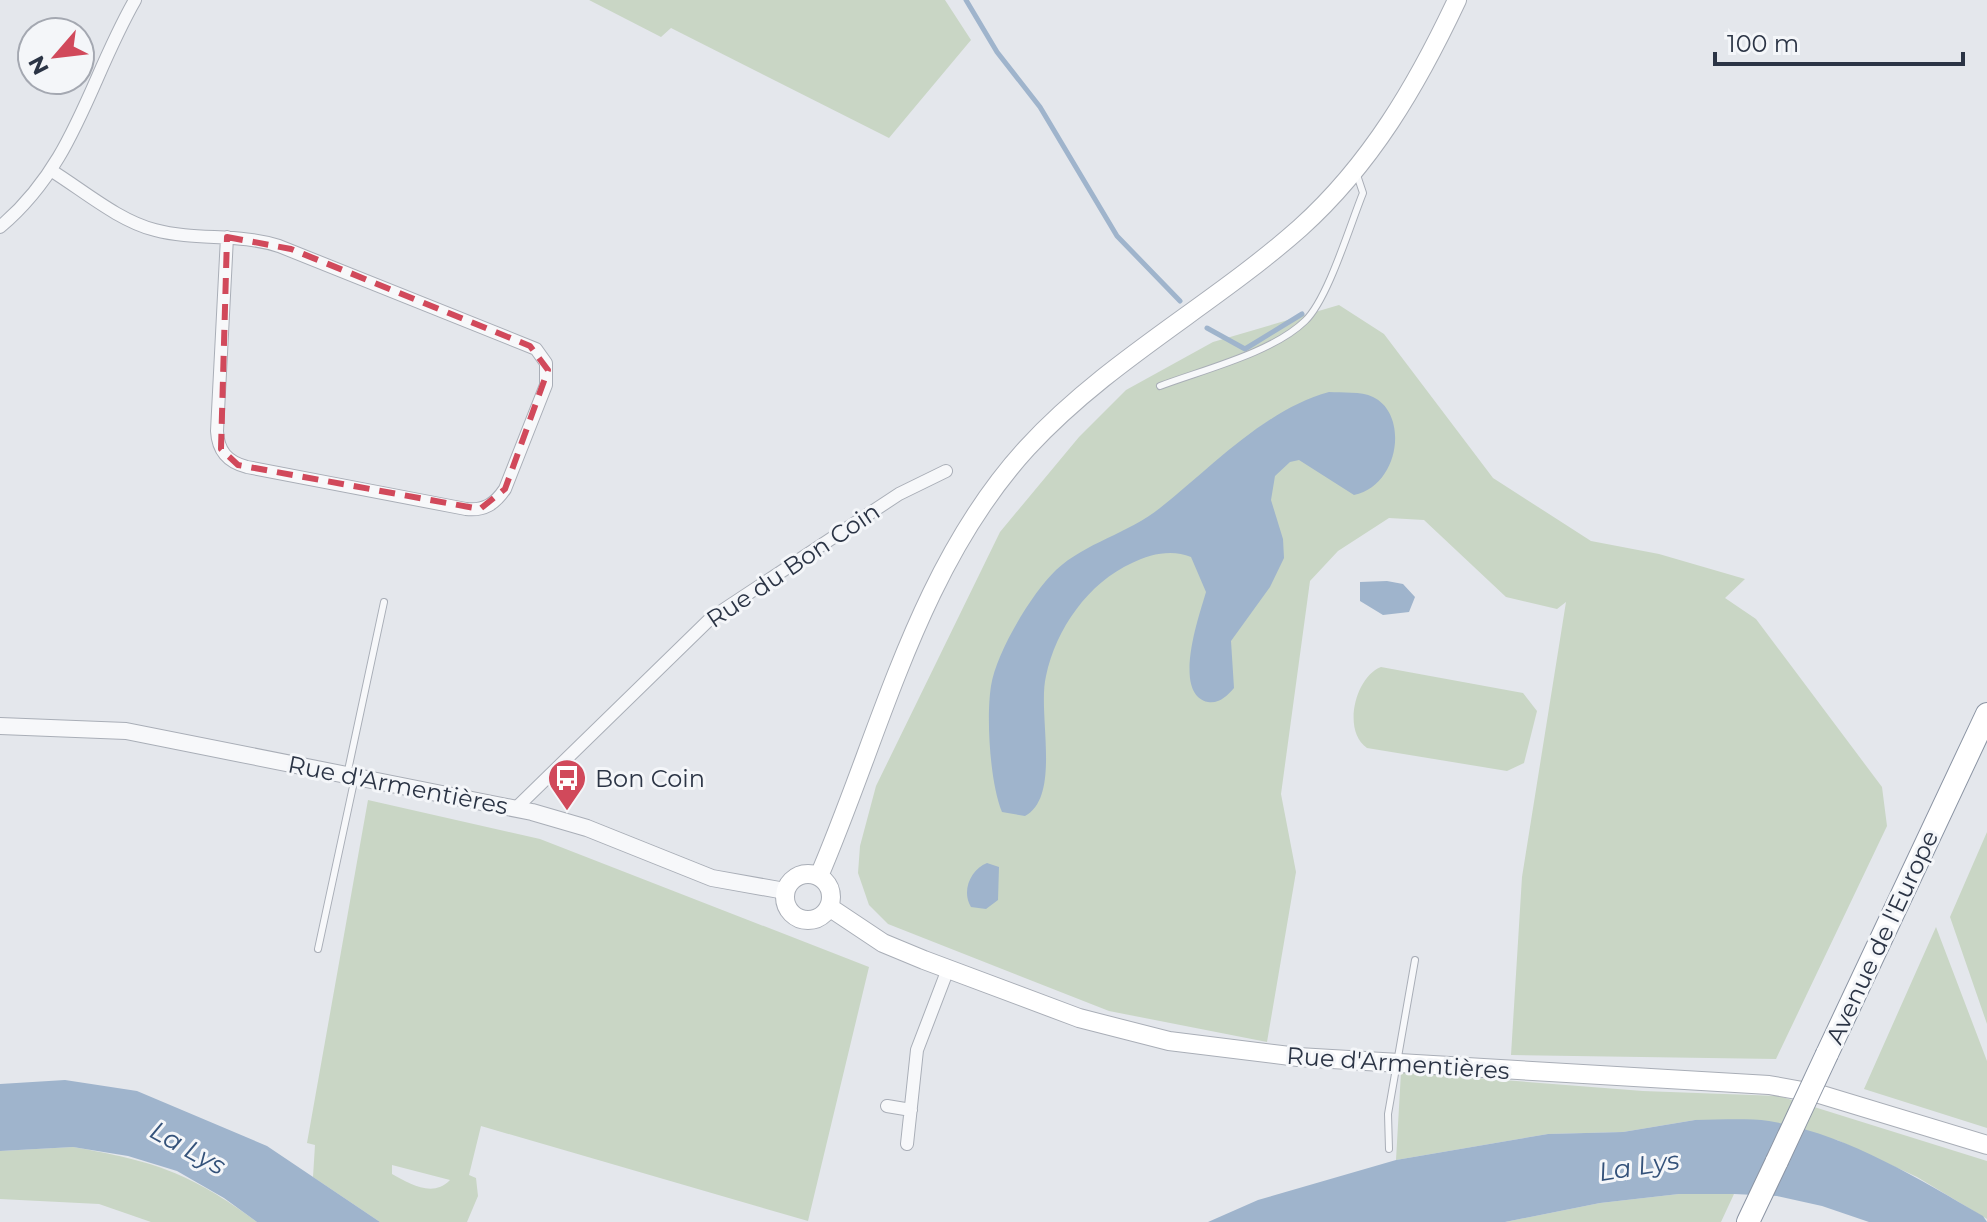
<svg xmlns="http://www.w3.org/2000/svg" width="1987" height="1222" font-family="Montserrat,sans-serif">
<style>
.green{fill:#c9d6c5;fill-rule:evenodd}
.water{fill:#9fb4cc}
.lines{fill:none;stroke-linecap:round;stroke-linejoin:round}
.stream{stroke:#9fb4cc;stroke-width:5}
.service-casing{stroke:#a9aeb7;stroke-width:8}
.minor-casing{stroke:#a9aeb7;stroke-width:14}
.tertiary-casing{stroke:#a9aeb7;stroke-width:18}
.secondary-casing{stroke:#a9aeb7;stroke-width:20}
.trunk-casing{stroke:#8b94a3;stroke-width:24}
.service{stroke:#f7f8fa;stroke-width:6}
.minor{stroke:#f7f8fa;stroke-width:12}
.tertiary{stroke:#f7f8fa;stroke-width:16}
.secondary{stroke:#fff;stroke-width:18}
.trunk{stroke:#fff;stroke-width:22}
.trunk-bridge-casing{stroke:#8b94a3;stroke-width:24;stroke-linecap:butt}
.trunk-bridge{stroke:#fff;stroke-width:22}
.marked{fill:none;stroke:#d1495b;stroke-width:6;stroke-dasharray:16 10;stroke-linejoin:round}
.labels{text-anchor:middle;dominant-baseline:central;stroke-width:6;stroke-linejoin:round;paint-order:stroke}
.street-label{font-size:24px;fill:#2b3445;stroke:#f4f6f9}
.poi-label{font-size:24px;fill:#2b3445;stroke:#f4f6f9;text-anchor:start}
.water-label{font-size:26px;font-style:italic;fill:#34527a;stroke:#f4f6f9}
</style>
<rect width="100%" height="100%" fill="#e4e7ec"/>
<path class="green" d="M589,0h356l26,40 -82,98 -218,-110 -10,9z
M1339,305l45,29 109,144 98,63 68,13 86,25 -20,19 31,21 126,168 5,39 -111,233 -265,-4 11,-178 44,-275 -9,7 -51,-12 -82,-77 -35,-2 -51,33 -28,30 -29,213 15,78 -29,170 -158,-31 -221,-87 -19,-19 -11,-32 2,-27 16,-60 124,-254 79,-95 47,-47 87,-48z
M1381,667l142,26 14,18 -13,52 -17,8 -140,-23c-25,-17 -12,-71 14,-81z
M368,800l172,39 329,128 -61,254 -327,-95 -12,49 7,3 2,18 -11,26h-87l-67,-45 2,-32 -8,-2zM392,1165l58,15c-17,18 -40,4 -58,-6z
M1987,832v192l-37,-107z
M1936,927l51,134v67l-123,-39z
M1401,1072l242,19 136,5 208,65v58l-70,-42 -80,-37 -142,-20 -72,12 -75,2 -152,26z
M73,1147c81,14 118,26 184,75h-106l-52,-18 -99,-5v-48z
M1679,1194h55l-13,28h-216l95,-19z"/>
<path class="water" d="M1329,392c13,1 32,-1 44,5 36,17 27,88 -19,98l-55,-35 -9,2 -15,14 -4,24 12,39 1,19 -14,29 -39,54 3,47c-7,8 -15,16 -26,14 -37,-8 -8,-89 -2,-110l-15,-35c-19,-8 -41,-3 -59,6 -44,20 -76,66 -86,113 -9,37 16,120 -21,140l-23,-4c-12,-29 -16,-94 -11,-126 5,-33 40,-92 65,-116 29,-27 73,-37 104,-62 51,-40 104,-98 169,-116z
M1387,581l16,3 12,13 -6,15 -26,3 -23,-14v-19z
M987,863l12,4 -1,33 -12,9 -15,-2c-10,-16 0,-38 16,-44z
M65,1080l72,11 130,55 113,76h-123l-33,-24 -47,-27 -49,-15 -55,-9 -73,4v-67z
M1695,1120c24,0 50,-2 74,1 77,13 147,56 214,95l4,6h-118l-47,-16 -45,-10 -43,-2h-55l-79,9 -95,19h-297l50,-22 138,-40 152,-26 75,-2z"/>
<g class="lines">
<path class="stream" d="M966,0l31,52 43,55 77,129 63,65
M1207,328l38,21 57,-35"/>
<defs>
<path id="service" d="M1160,386c42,-16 112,-33 145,-65 23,-22 45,-96 58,-128l-6,-18
M347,775l37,-173
M318,949l37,-172
M1389,1149l-1,-35 27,-154"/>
<path id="minor" d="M52,171c32,20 67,50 103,59 41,11 84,3 124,16l257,103 10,14v22l-41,104c-10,15 -21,22 -39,20l-219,-42c-20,-5 -29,-16 -30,-36l10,-194
M0,227c75,-63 89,-147 135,-227
M515,809l196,-191 188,-124 47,-23
M887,1106l24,4
M907,1144l10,-94 31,-81"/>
<path id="tertiary" d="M0,726l126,5 406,81 55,16 125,50 73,13"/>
<path id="secondary" d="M785 897a23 23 0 1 1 46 0a23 23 0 1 1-46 0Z
M819,876c62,-144 99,-309 208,-428 80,-87 185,-142 273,-220 71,-64 117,-143 157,-228
M829,907l54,36 41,17 155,58 90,23 129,16 471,28 50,9 168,51"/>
<path id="trunk" d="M1827,1054l160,-340
M1748,1222l29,-61"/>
</defs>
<use href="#service" class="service-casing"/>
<use href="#minor" class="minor-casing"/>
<use href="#tertiary" class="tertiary-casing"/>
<use href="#secondary" class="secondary-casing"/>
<use href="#trunk" class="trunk-casing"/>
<use href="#service" class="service"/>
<use href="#minor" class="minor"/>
<use href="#tertiary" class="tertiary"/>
<use href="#secondary" class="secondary"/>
<use href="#trunk" class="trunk"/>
<defs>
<path id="trunk-bridge" d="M1777,1161l50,-107"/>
</defs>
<use href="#trunk-bridge" class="trunk-bridge-casing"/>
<use href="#trunk-bridge" class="trunk-bridge"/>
</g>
<path class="marked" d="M227,237l64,12 239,97 18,24 -43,119 -25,20 -242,-44 -17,-16z"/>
<defs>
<symbol id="bus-pin" viewBox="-11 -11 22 30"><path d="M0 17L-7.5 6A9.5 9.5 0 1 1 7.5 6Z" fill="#d1495b" stroke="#f4f6f9"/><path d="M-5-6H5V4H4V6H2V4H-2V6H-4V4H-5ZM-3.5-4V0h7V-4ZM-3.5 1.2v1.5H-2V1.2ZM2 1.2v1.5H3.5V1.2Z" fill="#fff"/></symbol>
</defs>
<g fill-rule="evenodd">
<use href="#bus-pin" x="545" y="756" width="44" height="60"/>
</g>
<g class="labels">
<g class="street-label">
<text transform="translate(793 565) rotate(-34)">Rue du Bon Coin</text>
<text transform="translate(398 785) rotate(11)">Rue d'Armentières</text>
<text transform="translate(1882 937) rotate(-65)">Avenue de l'Europe</text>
<text transform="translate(1398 1063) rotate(4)">Rue d'Armentières</text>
</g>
<g class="poi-label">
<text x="595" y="778">Bon Coin</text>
</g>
<g class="water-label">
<text transform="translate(188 1148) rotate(29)">La Lys</text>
<text transform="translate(1639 1166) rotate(-9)">La Lys</text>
</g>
</g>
<g transform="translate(56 56) rotate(242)"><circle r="38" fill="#f4f6f9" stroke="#a4a8b1" stroke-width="2"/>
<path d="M0-6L14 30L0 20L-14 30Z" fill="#d1495b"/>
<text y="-12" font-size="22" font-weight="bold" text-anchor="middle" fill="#2b3445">N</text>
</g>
<path d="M1715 52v12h248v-12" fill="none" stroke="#2b3445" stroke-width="4"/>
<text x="1727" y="52" font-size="24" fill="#2b3445" stroke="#f4f6f9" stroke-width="6" paint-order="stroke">100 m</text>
</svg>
